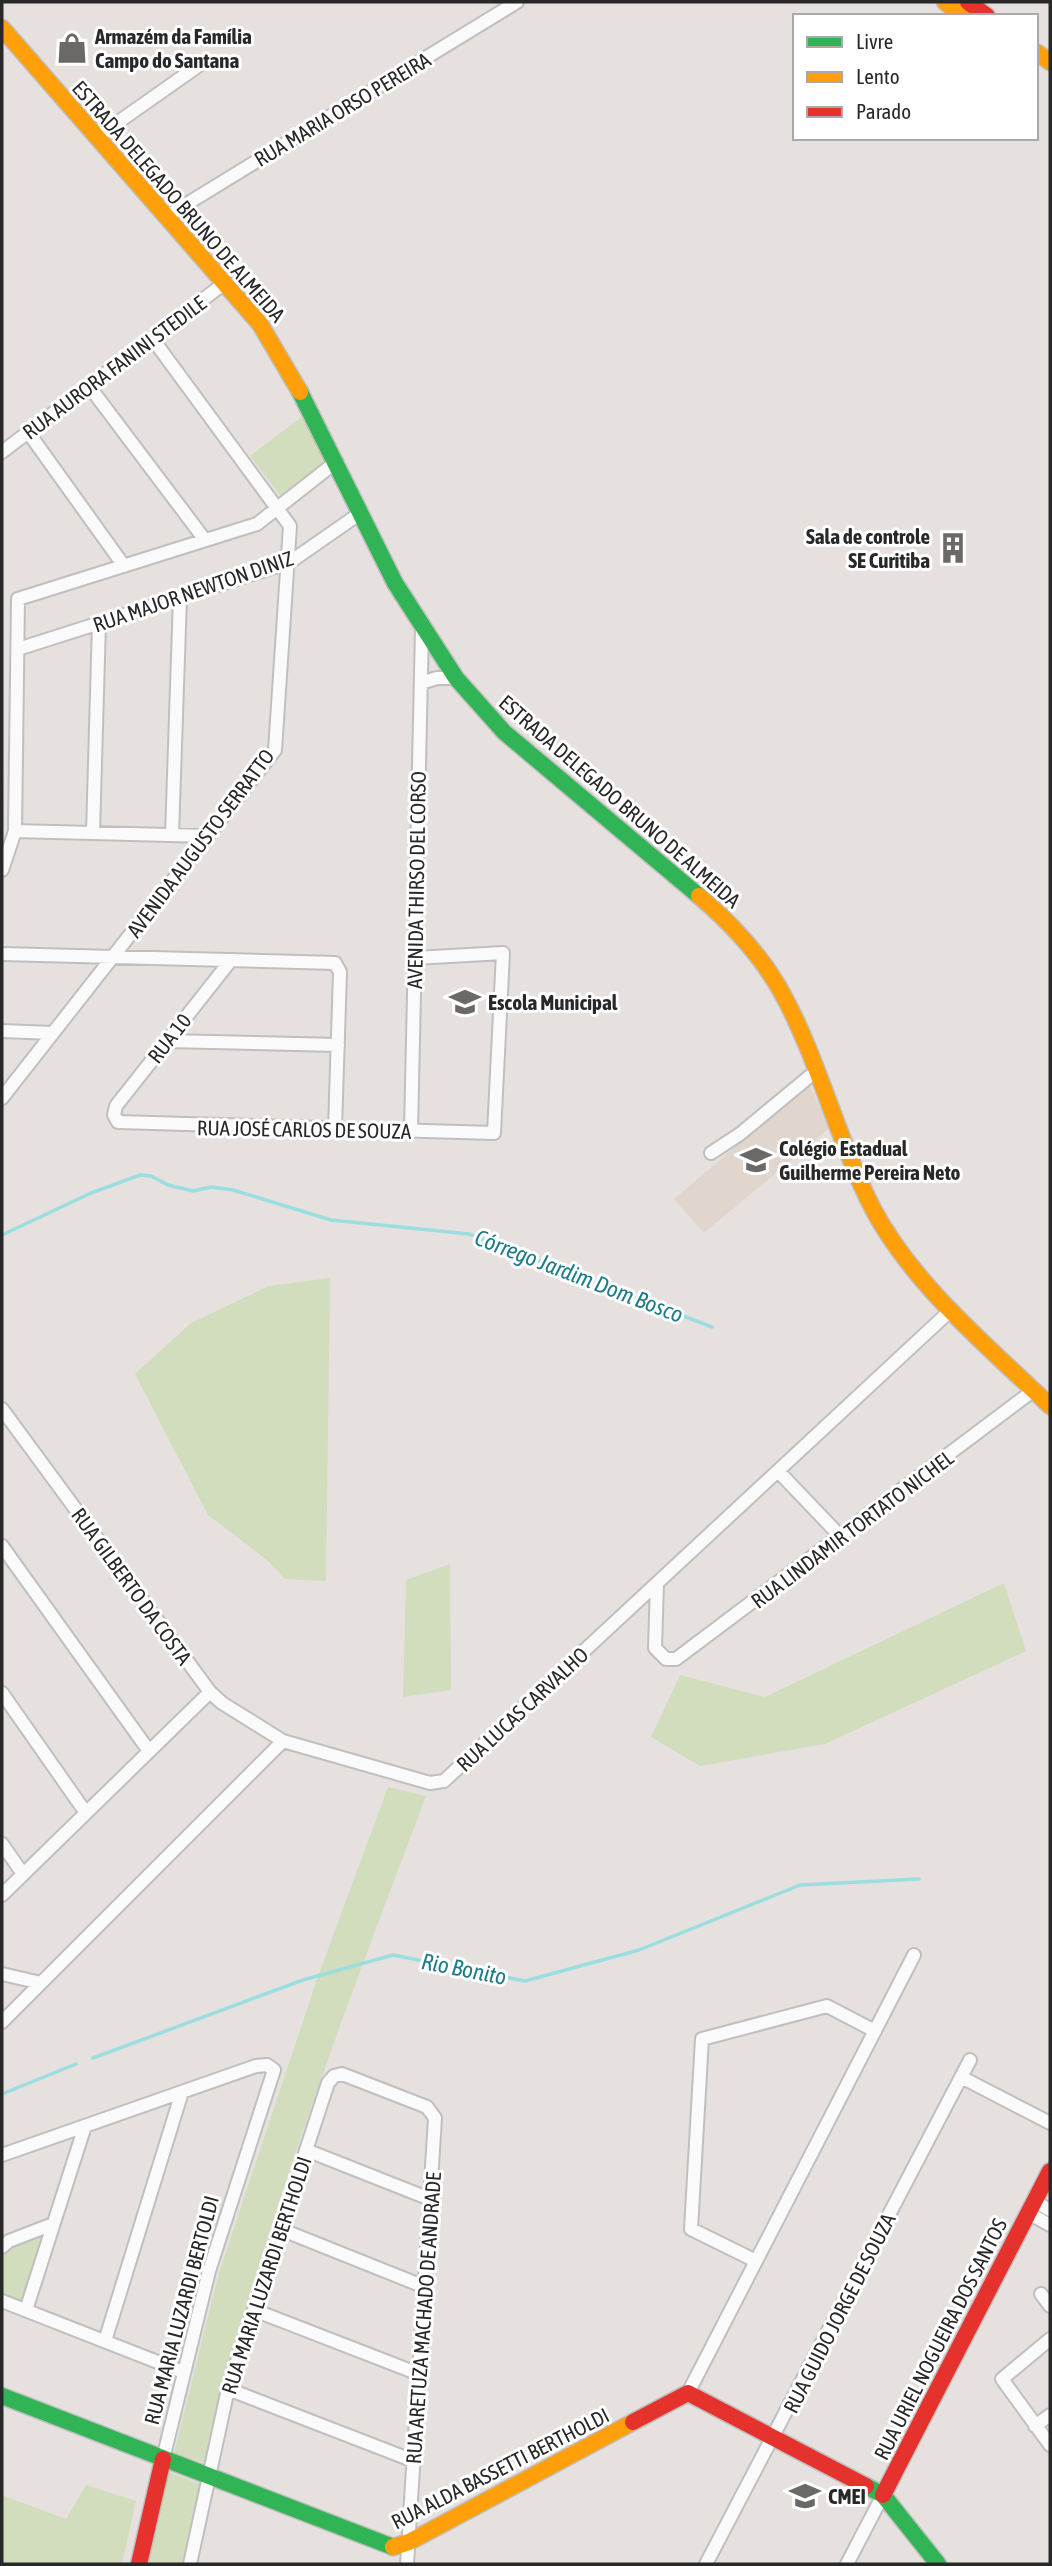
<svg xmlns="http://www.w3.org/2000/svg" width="1052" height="2566" font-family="'Asap Condensed',sans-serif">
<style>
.education{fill:#e0d6ce}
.green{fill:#d1ddbc}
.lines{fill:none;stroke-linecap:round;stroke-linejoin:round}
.stream{stroke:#9bdedf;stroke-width:3.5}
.street-casing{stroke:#c0bfbf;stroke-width:16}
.fast-casing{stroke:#c0bfbf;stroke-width:19}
.slow-casing{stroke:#c0bfbf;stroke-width:19}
.jam-casing{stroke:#c0bfbf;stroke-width:19}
.street{stroke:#fbfafa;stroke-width:12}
.fast{stroke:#30b455;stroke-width:16}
.slow{stroke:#ff9f0a;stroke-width:16}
.jam{stroke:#e5322d;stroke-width:16}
.labels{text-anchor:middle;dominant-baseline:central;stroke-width:6;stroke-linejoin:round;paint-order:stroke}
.poi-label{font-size:21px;font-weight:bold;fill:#282828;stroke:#fff;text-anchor:start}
.street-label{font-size:21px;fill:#282828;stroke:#fff}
.water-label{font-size:23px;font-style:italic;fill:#1d7c87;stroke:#fff}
</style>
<rect width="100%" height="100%" fill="#e6e1df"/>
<path class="education" d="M809,1084l21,44 -126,105 -30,-34z"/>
<path class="green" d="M304,415l23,45 -46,36 -31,-40z
M330,1278l-4,303 -41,-2 -18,-19 -59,-45 -73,-141 56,-51 78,-37z
M450,1564l1,126 -48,7 3,-117z
M1004,1583l22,68 -201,93 -125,22 -49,-29 29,-62 85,22z
M388,1787l38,9c-83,219 -167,439 -221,667l-31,-10 45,-180 97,-291z
M43,2236l-21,65 -20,-8v-36l11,-11z
M169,2472l33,13 -18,79h-36z
M86,2485l50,16 -14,63h-120v-69l64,24z"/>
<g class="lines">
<path class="stream" d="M2,1235l89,-42 49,-18 11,1 17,9 25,6 18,-4 22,3 98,30 138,14 243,93
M93,2058l210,-78 90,-25 132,26 114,-31 161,-65 119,-6
M2,2094l74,-30"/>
<defs>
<path id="street" d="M97,137l108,-76
M167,216l350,-214
M89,386l116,154
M28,432l96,134
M2,452l224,-170
M18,649l272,-87 69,-48
M421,683l16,-5h19
M15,831l193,5
M93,833l6,-210
M172,835l8,-238
M2,870l13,-39 3,-232 239,-75 79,-62
M2,954l333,9 5,9 -5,157
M231,960l-115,146 -2,9 4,7 376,11 9,-180 -88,5
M2,1031l51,2
M167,1041l171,4
M2,1098l273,-348 15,-224 -138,-188
M411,1131l11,-503
M711,1153l29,-19 76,-63
M2,1409l208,283 12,11 61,38
M778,1471l63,66
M2,1546l147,205
M657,1583l-2,65 11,11h10l358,-269
M2,1693l84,120
M2,1844l21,30
M2,1895l208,-203
M2,1974l39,9
M2,2022l281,-281 147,42 14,-2 507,-471
M961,2077l89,46
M306,2150l124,49
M2,2155l254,-89 11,-1 7,5 -65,201 -46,188
M1034,2201l16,9
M1028,2213l22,12
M280,2229l145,58
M2,2247l7,-6 44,-17
M756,2261l-65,-32 11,-190 125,-33 48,25
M1041,2294l9,12
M2,2301l181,71
M26,2310l59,-184
M254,2310l165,64
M1050,2339l-48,40 48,66
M105,2341l77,-249
M228,2389l186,72
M688,2393l226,-438
M1035,2426l15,-11
M190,2564l38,-175 100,-306 6,-7 8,-2 85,33 8,11 -28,446
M706,2564l264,-504
M847,2564l36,-69"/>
<path id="fast" d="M300,392l95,191 61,95 48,54 195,164
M2,2396l391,151
M866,2486l17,9 55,69"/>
<path id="slow" d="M945,2l19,14
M2,28l258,296 40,68
M1036,52l14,10
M699,896c33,28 62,59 83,97 36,65 56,148 91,216 41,77 115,137 177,197
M393,2547l16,-5 224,-120"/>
<path id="jam" d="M968,2l19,14
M633,2422l55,-29 178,93
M883,2495l167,-324
M139,2564l24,-105"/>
</defs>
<use href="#street" class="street-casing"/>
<use href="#fast" class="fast-casing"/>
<use href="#slow" class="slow-casing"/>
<use href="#jam" class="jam-casing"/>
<use href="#street" class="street"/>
<use href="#fast" class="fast"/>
<use href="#slow" class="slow"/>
<use href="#jam" class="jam"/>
</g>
<defs>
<symbol id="shop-bare" viewBox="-9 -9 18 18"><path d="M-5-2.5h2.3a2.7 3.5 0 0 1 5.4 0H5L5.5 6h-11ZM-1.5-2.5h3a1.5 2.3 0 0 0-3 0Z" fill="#6a6968" stroke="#fff" stroke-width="2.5" paint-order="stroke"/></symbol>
<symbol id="building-bare" viewBox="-9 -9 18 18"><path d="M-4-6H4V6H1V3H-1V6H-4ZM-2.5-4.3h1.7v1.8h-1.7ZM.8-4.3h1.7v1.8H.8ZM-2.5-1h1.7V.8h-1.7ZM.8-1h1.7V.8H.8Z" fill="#6a6968" stroke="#fff" stroke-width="2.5" paint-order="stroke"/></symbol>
<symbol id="school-bare" viewBox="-9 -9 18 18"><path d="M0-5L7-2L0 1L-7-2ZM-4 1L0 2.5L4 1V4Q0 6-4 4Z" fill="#6a6968" stroke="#fff" stroke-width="2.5" paint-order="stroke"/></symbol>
</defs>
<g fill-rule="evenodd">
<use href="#shop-bare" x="50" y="26" width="44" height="44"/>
<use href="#building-bare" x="931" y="526" width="44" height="44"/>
<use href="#school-bare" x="443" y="980" width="44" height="44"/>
<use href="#school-bare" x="734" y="1138" width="44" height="44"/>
<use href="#school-bare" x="783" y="2474" width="44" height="44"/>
</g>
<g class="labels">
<g class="poi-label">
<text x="95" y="36">Armazém da Família<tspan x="95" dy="24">Campo do Santana</tspan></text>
<text x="930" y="536" text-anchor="end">Sala de controle<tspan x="930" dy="24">SE Curitiba</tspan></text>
<text x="488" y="1002">Escola Municipal</text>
<text x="779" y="1148">Colégio Estadual<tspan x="779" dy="24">Guilherme Pereira Neto</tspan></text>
<text x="828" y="2496">CMEI</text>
</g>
<g class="street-label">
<text transform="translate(342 109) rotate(-31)">RUA MARIA ORSO PEREIRA</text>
<text transform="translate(179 201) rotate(49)">ESTRADA DELEGADO BRUNO DE ALMEIDA</text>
<text transform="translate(114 367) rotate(-37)">RUA AURORA FANINI STEDILE</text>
<text transform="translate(193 591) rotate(-19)">RUA MAJOR NEWTON DINIZ</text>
<text transform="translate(620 801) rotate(41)">ESTRADA DELEGADO BRUNO DE ALMEIDA</text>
<text transform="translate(200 843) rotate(-53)">AVENIDA AUGUSTO SERRATTO</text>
<text transform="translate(416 880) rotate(-89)">AVENIDA THIRSO DEL CORSO</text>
<text transform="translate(169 1038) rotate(-52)">RUA 10</text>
<text transform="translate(304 1129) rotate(1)">RUA JOSÉ CARLOS DE SOUZA</text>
<text transform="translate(852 1529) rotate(-37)">RUA LINDAMIR TORTATO NICHEL</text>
<text transform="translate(132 1586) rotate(54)">RUA GILBERTO DA COSTA</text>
<text transform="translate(522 1709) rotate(-43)">RUA LUCAS CARVALHO</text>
<text transform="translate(266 2275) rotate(-72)">RUA MARIA LUZARDI BERTHOLDI</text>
<text transform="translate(181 2310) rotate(-75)">RUA MARIA LUZARDI BERTOLDI</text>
<text transform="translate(839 2313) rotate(-63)">RUA GUIDO JORGE DE SOUZA</text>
<text transform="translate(423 2318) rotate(-86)">RUA ARETUZA MACHADO DE ANDRADE</text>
<text transform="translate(940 2339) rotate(-63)">RUA URIEL NOGUEIRA DOS SANTOS</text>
<text transform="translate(500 2468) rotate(-27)">RUA ALDA BASSETTI BERTHOLDI</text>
</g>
<g class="water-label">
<text transform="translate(579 1276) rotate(21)">Córrego Jardim Dom Bosco</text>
<text transform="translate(464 1969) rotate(11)">Rio Bonito</text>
</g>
</g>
<rect width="1052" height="2566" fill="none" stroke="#282828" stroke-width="7"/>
<rect x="793" y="14" width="245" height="126" fill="#ffffff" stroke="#a9a9a9" stroke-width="2"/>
<rect x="807" y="37" width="35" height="10" fill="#30b455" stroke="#a9a9a9" stroke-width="2"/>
<text x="856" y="49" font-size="21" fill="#282828">Livre</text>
<rect x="807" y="72" width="35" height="10" fill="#ff9f0a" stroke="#a9a9a9" stroke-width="2"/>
<text x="856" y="84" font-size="21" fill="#282828">Lento</text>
<rect x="807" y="107" width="35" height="10" fill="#e5322d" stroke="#a9a9a9" stroke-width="2"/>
<text x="856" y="119" font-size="21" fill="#282828">Parado</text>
</svg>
